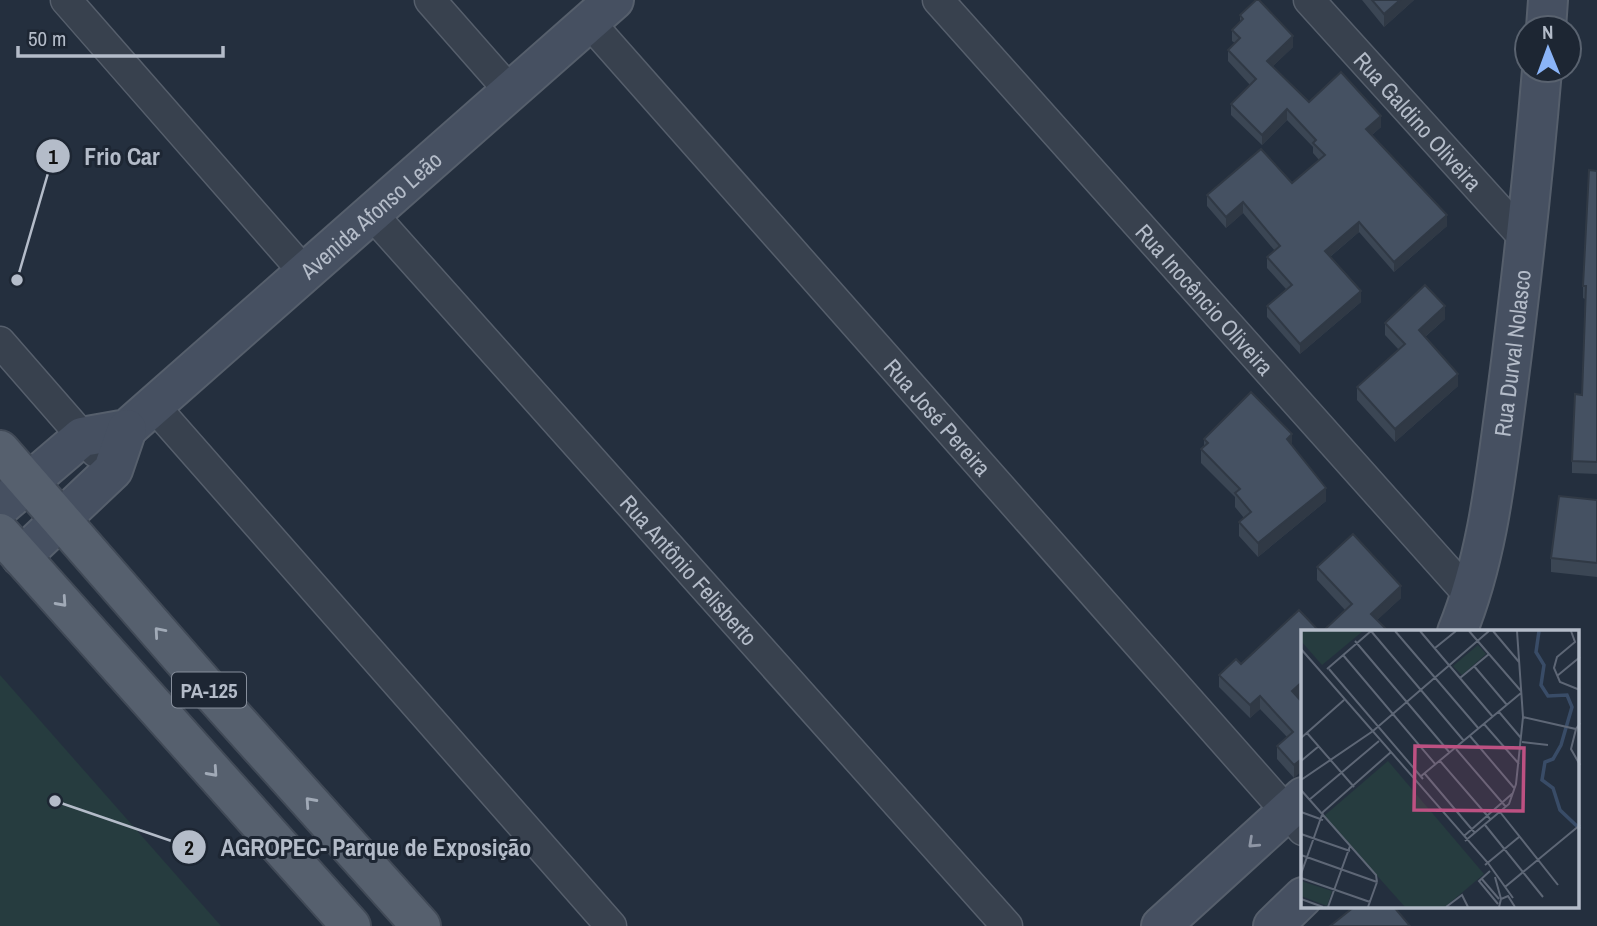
<svg xmlns="http://www.w3.org/2000/svg" width="1597" height="926" font-family="'Archivo Narrow',sans-serif">
<style>
.green{fill:#263c3f}
.lines{fill:none;stroke-linecap:round;stroke-linejoin:round}
.street-casing{stroke:#565f6c;stroke-width:33}
.secondary-casing{stroke:#565f6c;stroke-width:42}
.primary-casing{stroke:#414a57;stroke-width:42}
.street{stroke:#38414e;stroke-width:30}
.secondary{stroke:#465061;stroke-width:38}
.primary{stroke:#56606e;stroke-width:38}
.wall{fill:#3b4654}
.shaded-wall{fill:#303945}
.building{fill:#455162;stroke:#303945;stroke-width:2}
.oneway{stroke:#a1aab7}
.oneway2{stroke:#8e96a5}
.labels{text-anchor:middle;dominant-baseline:central;stroke-width:6;stroke-linejoin:round;paint-order:stroke}
.shield{fill:#1d2633;stroke:#878f9c;stroke-width:2}
.shield-label{font-size:21px;font-weight:bold;fill:#b4bcc9}
.street-label{font-size:23px;fill:#b4bcc9;stroke:#1d2633}
.inset-river{fill:none;stroke:#394c67;stroke-width:3.5}
.inset-road{fill:none;stroke:#5e6776;stroke-width:2}
.view{fill:#bd5182;fill-opacity:0.15;stroke:#bd5182;stroke-width:3.5}
.inset-edge{fill:none;stroke:#b4bcc9;stroke-width:3.5}
.leader{fill:none;stroke:#b4bcc9;stroke-width:2.5}
.callout-dot{fill:#b4bcc9;stroke:#1d2633;stroke-width:2.5}
.mark-label{font-size:21px;text-anchor:middle;font-weight:bold;fill:#111}
.callout-label{font-size:24px;text-anchor:middle;font-weight:bold;fill:#b4bcc9;stroke:#1d2633;stroke-width:6;stroke-linejoin:round;paint-order:stroke}
</style>
<rect width="100%" height="100%" fill="#242f3e"/>
<path class="green" d="M0,675l221,251h-221z"/>
<g class="lines">
<defs>
<g id="street">
<path d="M66,0l239,273"/>
<path d="M430,0l80,91"/>
<path id="s1" d="M938,0l533,597"/>
<path id="s2" d="M1309,0l218,241"/>
<path id="s3" d="M589,22l714,808"/>
<path id="s4" d="M371,213l636,713"/>
<path d="M0,342l96,110"/>
<path d="M154,406l457,520"/>
</g>
<g id="secondary">
<path d="M1546,28l2,-28"/>
<path id="s5" d="M0,507l82,-70 45,-8 487,-429"/>
<path d="M21,557l92,-87 14,-41"/>
<path id="s6" d="M1457,632c31,-76 39,-158 50,-239 14,-108 26,-215 35,-323"/>
<path d="M1161,926l142,-129"/>
<path d="M1273,926l30,-29"/>
</g>
<path id="primary" d="M0,450l211,242 210,234
M0,533l351,393"/>
</defs>
<use href="#street" class="street-casing"/>
<use href="#secondary" class="secondary-casing"/>
<use href="#primary" class="primary-casing"/>
<use href="#street" class="street"/>
<use href="#secondary" class="secondary"/>
<use href="#primary" class="primary"/>
</g>
<path class="wall" d="M1362,0h52l-30,27z
M1240,15l53,32 -20,19 36,36 72,25 -9,8 75,91 -53,46 -35,-40 -29,25 31,45 -61,52 -33,-37v-11l19,-17 -19,-21v-11l8,-6 -32,-38 -17,15 -19,-22v-11l85,-12 27,-23 -6,-7v-6l-26,-27 -25,25 -31,-30v-11l19,-19 -22,-24v-11l7,-7 -3,-2v-11l8,-7z
M1597,171v303l-25,-1v-12l10,-66 3,-96 -2,-1v-12z
M1445,319l-20,18 33,49 -63,56 -38,-42v-13l42,-37 -14,-15v-12z
M1204,439l88,7 34,55 -68,56 -19,-21v-14l5,-4 -9,-11v-10l-34,-34v-14l3,-2z
M1597,500v77l-46,-5v-14z
M1317,567l84,31 -24,22 -32,-10 -28,-30z
M1303,632v61l-5,5 -4,80 -17,-19v-13l10,-9 -27,-28 -10,9 -31,-31v-12l22,-11z"/>
<path class="shaded-wall" d="M1400,0h14l-30,27v-13z
M1293,36v11l-26,25v-11z
M1287,109v11l-25,25v-10z
M1381,116v11l-15,13v-11z
M1243,202v11l-17,15v-11z
M1447,215v11l-53,46v-10z
M1359,222v10l-34,29v-10z
M1361,291v11l-61,52v-10z
M1445,306v13l-26,23v-12z
M1458,374v12l-63,56v-13z
M1292,434v14l-5,-9z
M1326,488v13l-68,56v-14z
M1401,586v12l-30,28v-12z
M1303,681v12l-11,10v-12z
M1260,696v13l-10,9v-13z
M1303,758v12l-9,8v-13z"/>
<path class="building" d="M1256,0h3l34,36 -26,25 42,41 32,-30 40,44 -15,13 81,86 -53,47 -35,-40 -34,29 36,40 -61,53 -33,-38 25,-21 -25,-28 13,-11 -37,-44 -17,15 -19,-22 54,-46 31,34 33,-28 -12,-12 3,-3 -29,-31 -25,26 -31,-31 25,-25 -28,-29 12,-12 -8,-8 11,-11 -3,-4z
M1372,0h28l-16,14z
M1589,170l8,1v291l-25,-1 3,-67 7,1 4,-109h-3z
M1425,285l20,21 -26,24 39,44 -63,55 -38,-42 48,-43 -20,-21z
M1251,392l41,42 -5,5 39,49 -68,55 -19,-21 12,-10 -16,-19 5,-4 -39,-40 7,-6 -4,-4z
M1559,496l38,4v63l-46,-5z
M1353,534l48,52 -30,28 18,18h-67l30,-28 -35,-37z
M1299,610l21,22h-17v49l-11,10 11,12v55l-9,7 -17,-19 16,-14 -33,-36 -10,9 -31,-30 17,-16 5,5z
M1354,907h40l16,19h-80z"/>
<defs><path id="oneway-chevron" d="M-2-3.5L2.5 0L-2 3.5" fill="none" stroke-width="1.6" stroke-linecap="round" stroke-linejoin="round" transform="scale(1.75)"/></defs>
<g class="oneway">
<use href="#oneway-chevron" transform="translate(62 602) rotate(48)"/>
<use href="#oneway-chevron" transform="translate(159 632) rotate(-131)"/>
<use href="#oneway-chevron" transform="translate(213 772) rotate(48)"/>
<use href="#oneway-chevron" transform="translate(310 802) rotate(-132)"/>
</g>
<use class="oneway2" href="#oneway-chevron" transform="translate(1253 843) rotate(137)"/>
<g class="labels">
<rect class="shield" x="172" y="672.5" width="74" height="35" rx="5"/>
<g class="shield-label">
<text x="209" y="690">PA-125</text>
</g>
<g class="street-label">
<text stroke="none"><textPath href="#s2" startOffset="163">Rua Galdino Oliveira</textPath></text>
<text stroke="none"><textPath href="#s5" startOffset="478">Avenida Afonso Leão</textPath></text>
<text stroke="none"><textPath href="#s1" startOffset="401">Rua Inocêncio Oliveira</textPath></text>
<text stroke="none"><textPath href="#s6" startOffset="285">Rua Durval Nolasco</textPath></text>
<text stroke="none"><textPath href="#s3" startOffset="527">Rua José Pereira</textPath></text>
<text stroke="none"><textPath href="#s4" startOffset="478">Rua Antônio Felisberto</textPath></text>
</g>
</g>
<g transform="translate(1301 630)">
<rect width="278" height="278" fill="#242f3e"/>
<path d="M0,1h62l-41,34 -21,-24zM177,15l8,9 -24,21 -9,-9zM87,131l96,113 -39,33h-40l-81,-91zM0,251l31,10 -5,15 -26,-10z" fill="#263c3f"/>
<path class="inset-river" d="M238,1l-3,21 8,13 -3,20 7,11 19,-1 5,12 -11,38 -8,14 -8,3 -3,18 11,8 7,22 20,19"/>
<path class="inset-road" d="M70,1l93,110M94,1l84,98M119,1l73,86M168,1l52,60M192,1l26,31M270,1l4,11 -18,15 -3,11 6,14 20,8M54,11l95,112M134,18l21,-17M0,19l187,214 25,35M42,25l93,110M173,36l33,39M26,39l44,-38M28,39l94,110M256,46l23,-19M159,48l29,-24M198,82l22,26M222,87l53,12 4,-6M183,94l35,40M275,99l-5,20 9,16M6,103l47,54M169,106l45,53M0,108l43,-38M221,112l26,3M155,119l50,58M0,131l18,-15M139,131l51,59M124,144l50,59M119,147l101,-84M0,150l72,-49 116,-100M0,160l75,85 1,7M8,170l70,-59M0,182l22,8M199,182l58,73M184,195l58,72M0,204l49,17M163,206l49,-43M164,211l44,-37 7,-20 7,-67 -6,-86M0,225l76,27M184,235l34,-28M189,241l-11,10 19,23M0,244l22,-62 68,-60M194,247l6,22M0,248l69,24M180,248l18,21M204,257l75,-62M0,269l22,8M27,277l22,-61M67,277l9,-25M145,277l16,-12 6,12M198,277l2,-8 7,-3 7,11"/>
<path class="view" d="M114,116l109,2 -1,63 -109,-1z"/>
<rect width="278" height="278" class="inset-edge"/>
</g>
<path class="leader" d="M17 280L53 156M55 801L189 847"/>
<g class="callout-dot">
<circle cx="17" cy="280" r="7"/>
<circle cx="55" cy="801" r="7"/>
<circle cx="53" cy="156" r="18"/>
<circle cx="189" cy="847" r="18"/>
</g>
<g class="mark-label">
<text x="53" y="164">1</text>
<text x="189" y="855">2</text>
</g>
<g class="callout-label">
<text x="122" y="165">Frio Car</text>
<text x="376" y="856">AGROPEC- Parque de Exposição</text>
</g>
<g transform="translate(1548 49) rotate(359)"><circle r="33" fill="#1d2633" stroke="#59626f" stroke-width="2"/>
<path d="M0-5L12 26L0 18L-12 26Z" fill="#8ab4f8"/>
<text y="-10" font-size="19" font-weight="bold" text-anchor="middle" fill="#b4bcc9">N</text>
</g>
<path d="M18 46v10h205v-10" fill="none" stroke="#b4bcc9" stroke-width="3.5"/>
<text x="28" y="46" font-size="21" fill="#b4bcc9" stroke="#1d2633" stroke-width="5" paint-order="stroke">50 m</text>
</svg>
